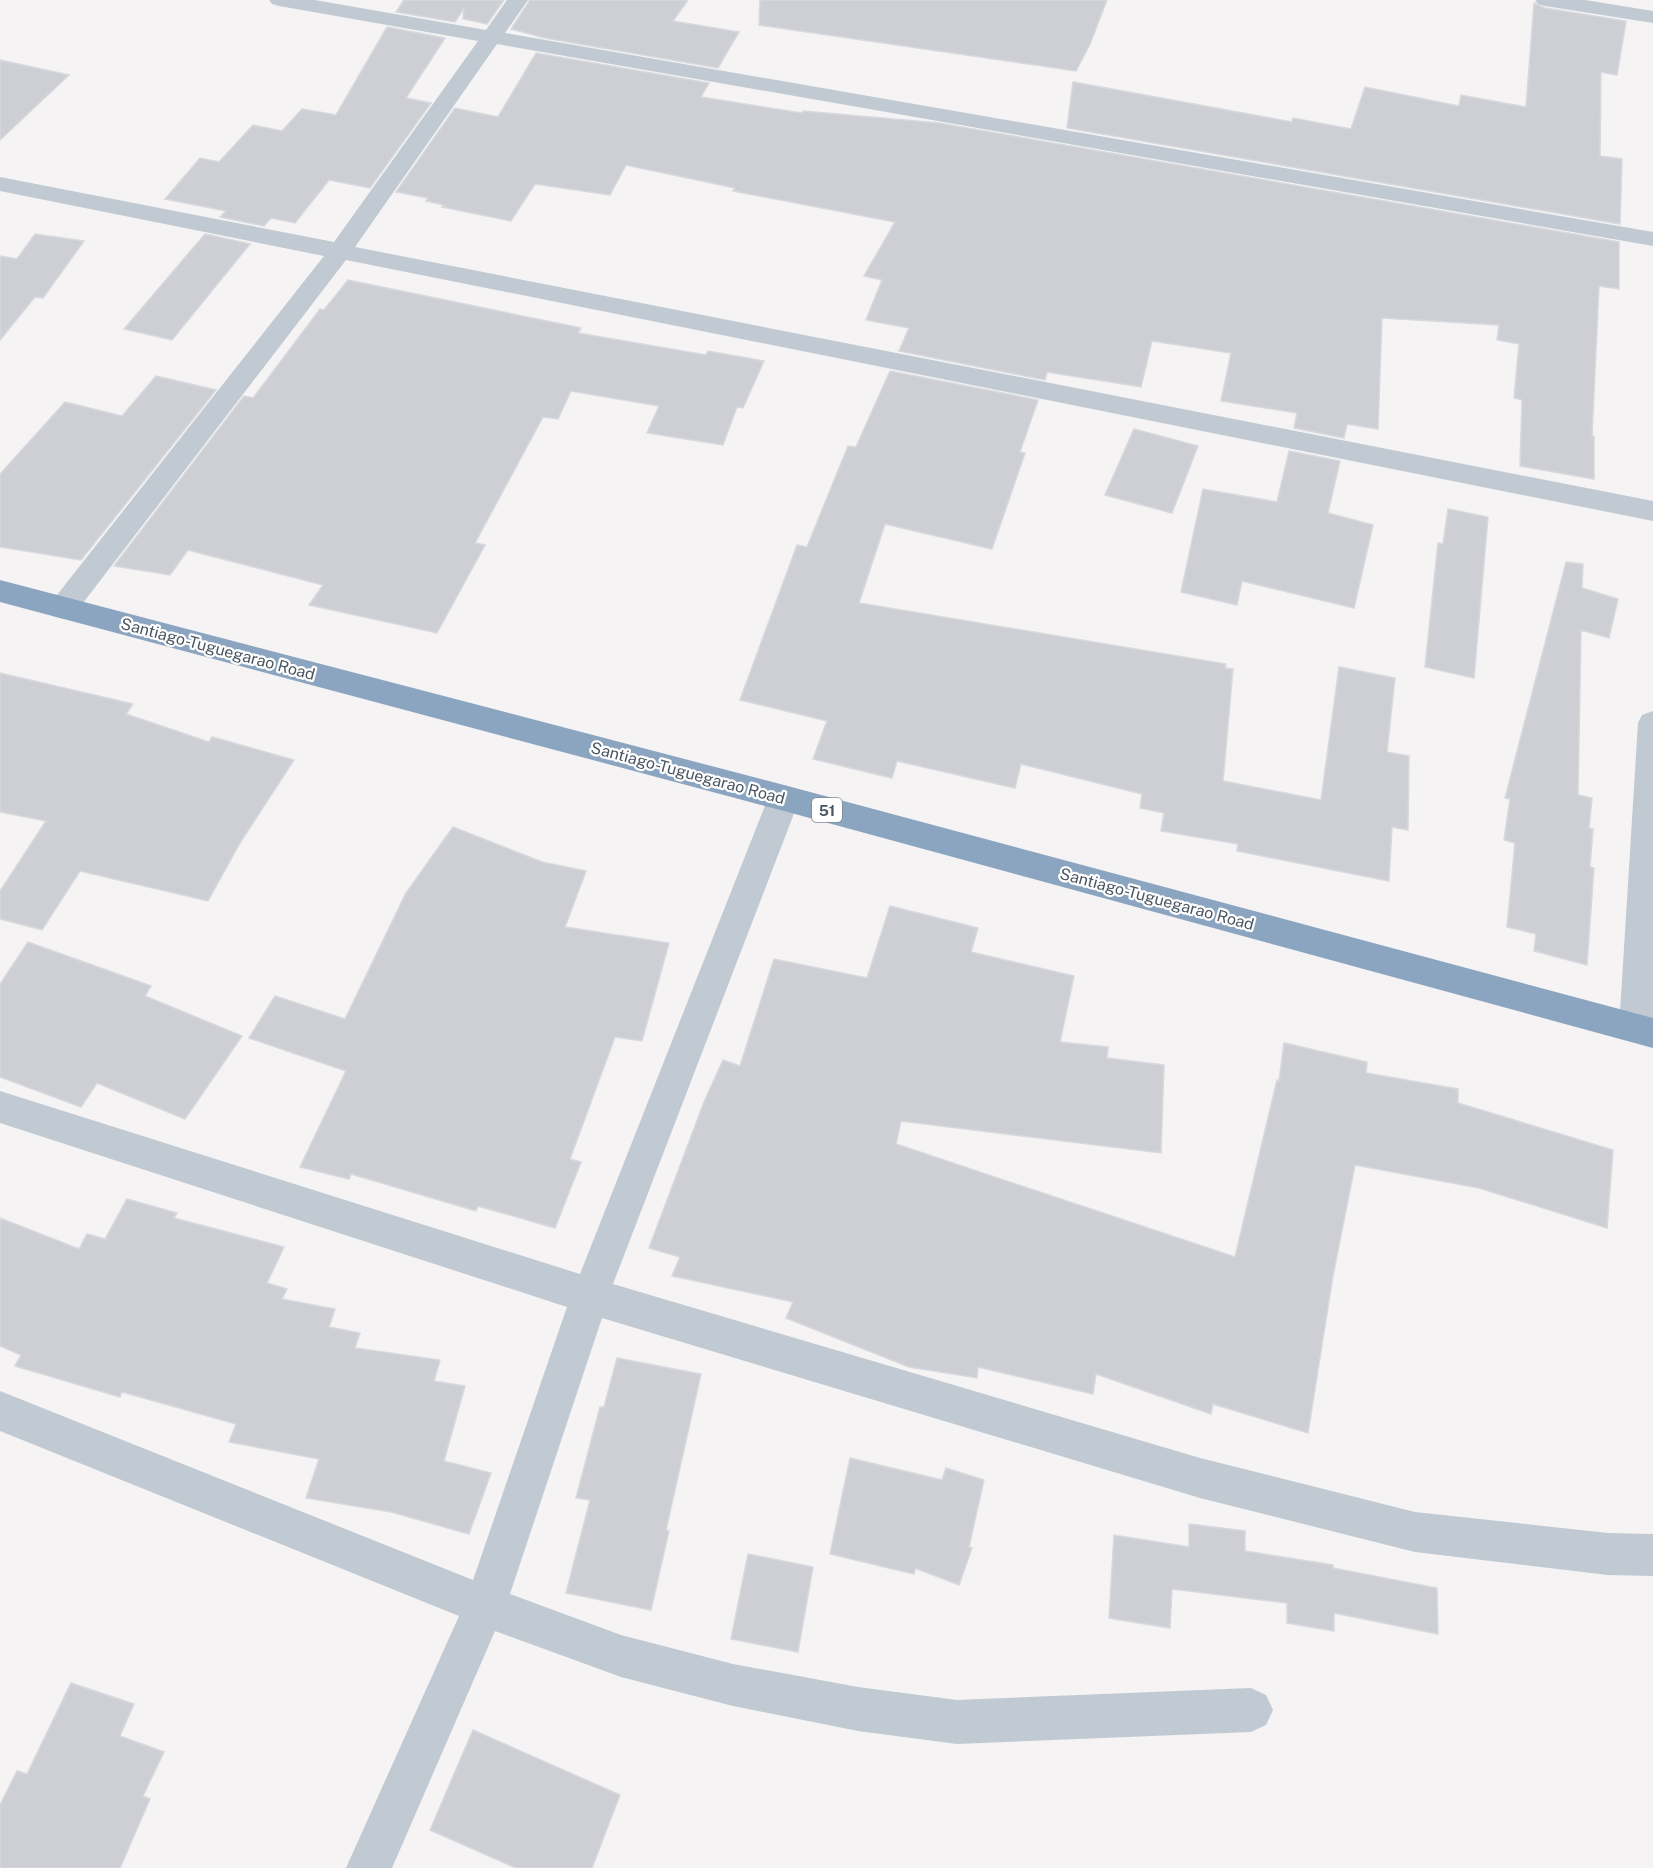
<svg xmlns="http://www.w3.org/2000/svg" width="1653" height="1868" font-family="'Public Sans',sans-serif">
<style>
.building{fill:#cdcfd5;stroke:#d7d9de;stroke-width:1.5}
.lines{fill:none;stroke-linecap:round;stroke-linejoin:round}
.street{fill:#c1cad2;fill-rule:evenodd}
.highway{fill:#8ba5c1;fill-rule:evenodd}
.labels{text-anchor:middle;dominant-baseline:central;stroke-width:4.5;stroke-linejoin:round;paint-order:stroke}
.shield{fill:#fff;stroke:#808990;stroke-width:1.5}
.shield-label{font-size:15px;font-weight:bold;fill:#4a5661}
.street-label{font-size:16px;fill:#4a5661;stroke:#fff}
</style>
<rect width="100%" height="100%" fill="#f5f3f3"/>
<path class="building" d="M404,0h100l-17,24 -24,-5 1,-11 -9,14 -59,-10z
M530,0h158l-15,21 66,11 -21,36 -173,-30 -34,-9z
M760,0h347l-17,44 -14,27 -317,-46z
M1534,3l11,5 81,13 -9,54 -16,-3 -1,84 22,3 -2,65 -553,-96 6,-46 219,40 1,-4 58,11 14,-42 94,19 2,-11 65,12z
M387,27l58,11 -39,60 25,5 -61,85 -41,-8 -34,43 -24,-5 -7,8 -44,-9 6,-6 -61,-12 35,-41 19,4 34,-37 29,6 20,-22 34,6z
M536,53l173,30 -8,14 101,16 1,-2 136,12 680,119v47l-20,-3 -7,150h2v43l-74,-13 2,-66 -8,-2 5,-54 -22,-4 2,-15 -117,-7 -4,111 -31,-5 -3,14 -50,-10 3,-15 -76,-12 10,-48 -79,-12 -11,46 -94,-15 -2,8 -146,-29 10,-23 -43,-8 16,-40 -18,-4 31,-54 -162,-31 2,-3 -109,-23 -16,30 -75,-11 -24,37 -69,-14 2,-2 -18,-4 2,-3 -32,-6 59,-84 43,9z
M0,60l69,15 -69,65z
M35,234l49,7 -41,57 -8,-1 -35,43v-84l17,3z
M205,234l45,10 -78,96 -48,-11z
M348,280l233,48 -3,5 128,22 2,-4 56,10 -21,47 -6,-1 -14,38 -76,-12 12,-27 -88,-15 -13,28 -15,-2 -68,126 10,2 -48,88 -128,-28 14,-20 -135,-35 -18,25 -56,-9 130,-170 9,2 67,-89 4,1z
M890,371l148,29 -18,52 5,1 -33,96 -107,-25 -26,79 367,61 -1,4 8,1 -10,112 98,19 18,-133 56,11 -8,74 22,4 -1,74 -16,-3 -3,54 -152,-30 1,-7 -77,-13 3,-18 -24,-5 2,-14 -121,-30 -6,24 -118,-27 -5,17 -79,-19 14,-38 -87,-21 57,-155 10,2 41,-101 8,1z
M156,376l60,14 -135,170 -81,-13v-73l65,-72 57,14z
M1134,429l64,17 -26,67 -67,-18z
M1289,451l51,10 -12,52 45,12 -19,83 -112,-27 -5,24 -56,-13 22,-103 74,13z
M1448,509l40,8 -14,161 -49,-11 13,-124 5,1z
M1566,562l17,2 -1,24 36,11 -9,39 -28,-8 -3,165 14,3 -3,30 4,1 -3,38 4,1 -7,97 -53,-14 2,-17 -29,-7 8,-84 -11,-3 6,-41 -5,-1z
M0,673l133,31 -7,10 83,28 3,-5 82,23 -54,83 -32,58 -128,-30 -38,59 -42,-11v-28l46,-70 -46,-9z
M453,827l89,35 44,9 -21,56 104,16 -27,98 -27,-4 -45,122 11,3 -26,66 -77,-22 -2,5 -125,-37 -2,5 -49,-12 46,-96 -97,-33 26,-42 70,23 61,-126z
M890,906l88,22 -7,24 103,24 -14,66 48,5 -1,11 57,7 -3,88 -260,-32 -5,23 339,113 42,-177 2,1 5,-38 83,19 -1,11 92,16v14l155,47 -6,78 -128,-40 -124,-23 -22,111 -25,157 -95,-29 -2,10 -115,-40 -3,20 -115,-27 -1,11 -68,-11 -123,-49 7,-16 -121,-26 8,-19 -31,-9 55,-146 19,-42 17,6 34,-107 93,19z
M28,942l123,44 -6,10 97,40 -57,83 -88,-36 -16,24 -81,-30v-93z
M127,1199l50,14 -3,5 110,29 -17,36 20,6 -5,10 53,10 -6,18 31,6 -5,15 85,12 -6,21 31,5 -21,75 47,12 -22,61 -78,-22 -85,-14 13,-39 -90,-17 7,-18 -114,-32 -2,5 -105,-31 6,-11 -21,-9v-128l79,31 8,-15 18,5z
M617,1358l84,16 -35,156 3,1 -18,79 -85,-17 24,-93 -14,-2 24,-91h4z
M850,1458l92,22 4,-12 38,12 -15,67 3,1 -13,37 -44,-17 -1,6 -84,-20z
M1189,1524l56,7v20l88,14v3l104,20 1,46 -104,-21v18l-47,-8v-20l-115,-14 -2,39 -61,-10 5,-83 75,12z
M748,1554l65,13 -15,85 -67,-13z
M71,1683l63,21 -14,32 44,16 -21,44 7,3 -30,69h-120v-63l17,-34 10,3z
M473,1730l147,65 -28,73h-76l-86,-38z"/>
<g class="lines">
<path class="street" d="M269,0h46l171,30 21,-30h21l-23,33 1148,199v14l-1156,-202 -142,203 1298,254v20l-1307,-261 -273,356 -10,3 -10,-3 -4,-8 4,-8 271,-344 -324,-65v-14l334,65 144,-201 -199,-35 -7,-2z
M1535,0h50l68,11v12l-108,-17 -7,-2z
M1653,711v317l-5,11 -12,4 -12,-4 -5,-11 19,-305 4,-8z
M784,785l11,4 5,9 -187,486 587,174 215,54 193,21 45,1v42l-45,-1 -193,-23 -215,-54 -598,-180 -92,276 111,41 112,29 125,23 99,13 294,-12 15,7 7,15 -7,15 -15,7 -294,12 -99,-13 -125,-25 -112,-29 -126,-46 -103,237h-46l113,-252 -459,-185v-40l473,189 94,-273 -567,-184v-32l580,183 188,-476 5,-9z"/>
<path class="highway" d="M0,580l784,205 869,233v30l-869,-237 -784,-209z"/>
</g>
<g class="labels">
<rect class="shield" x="812" y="798" width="30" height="24" rx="4.5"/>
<g class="shield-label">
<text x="827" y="810">51</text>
</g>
<g class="street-label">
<text transform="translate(218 649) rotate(15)">Santiago-Tuguegarao Road</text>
<text transform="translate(688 773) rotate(15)">Santiago-Tuguegarao Road</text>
<text transform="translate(1157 899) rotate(15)">Santiago-Tuguegarao Road</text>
</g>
</g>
</svg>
